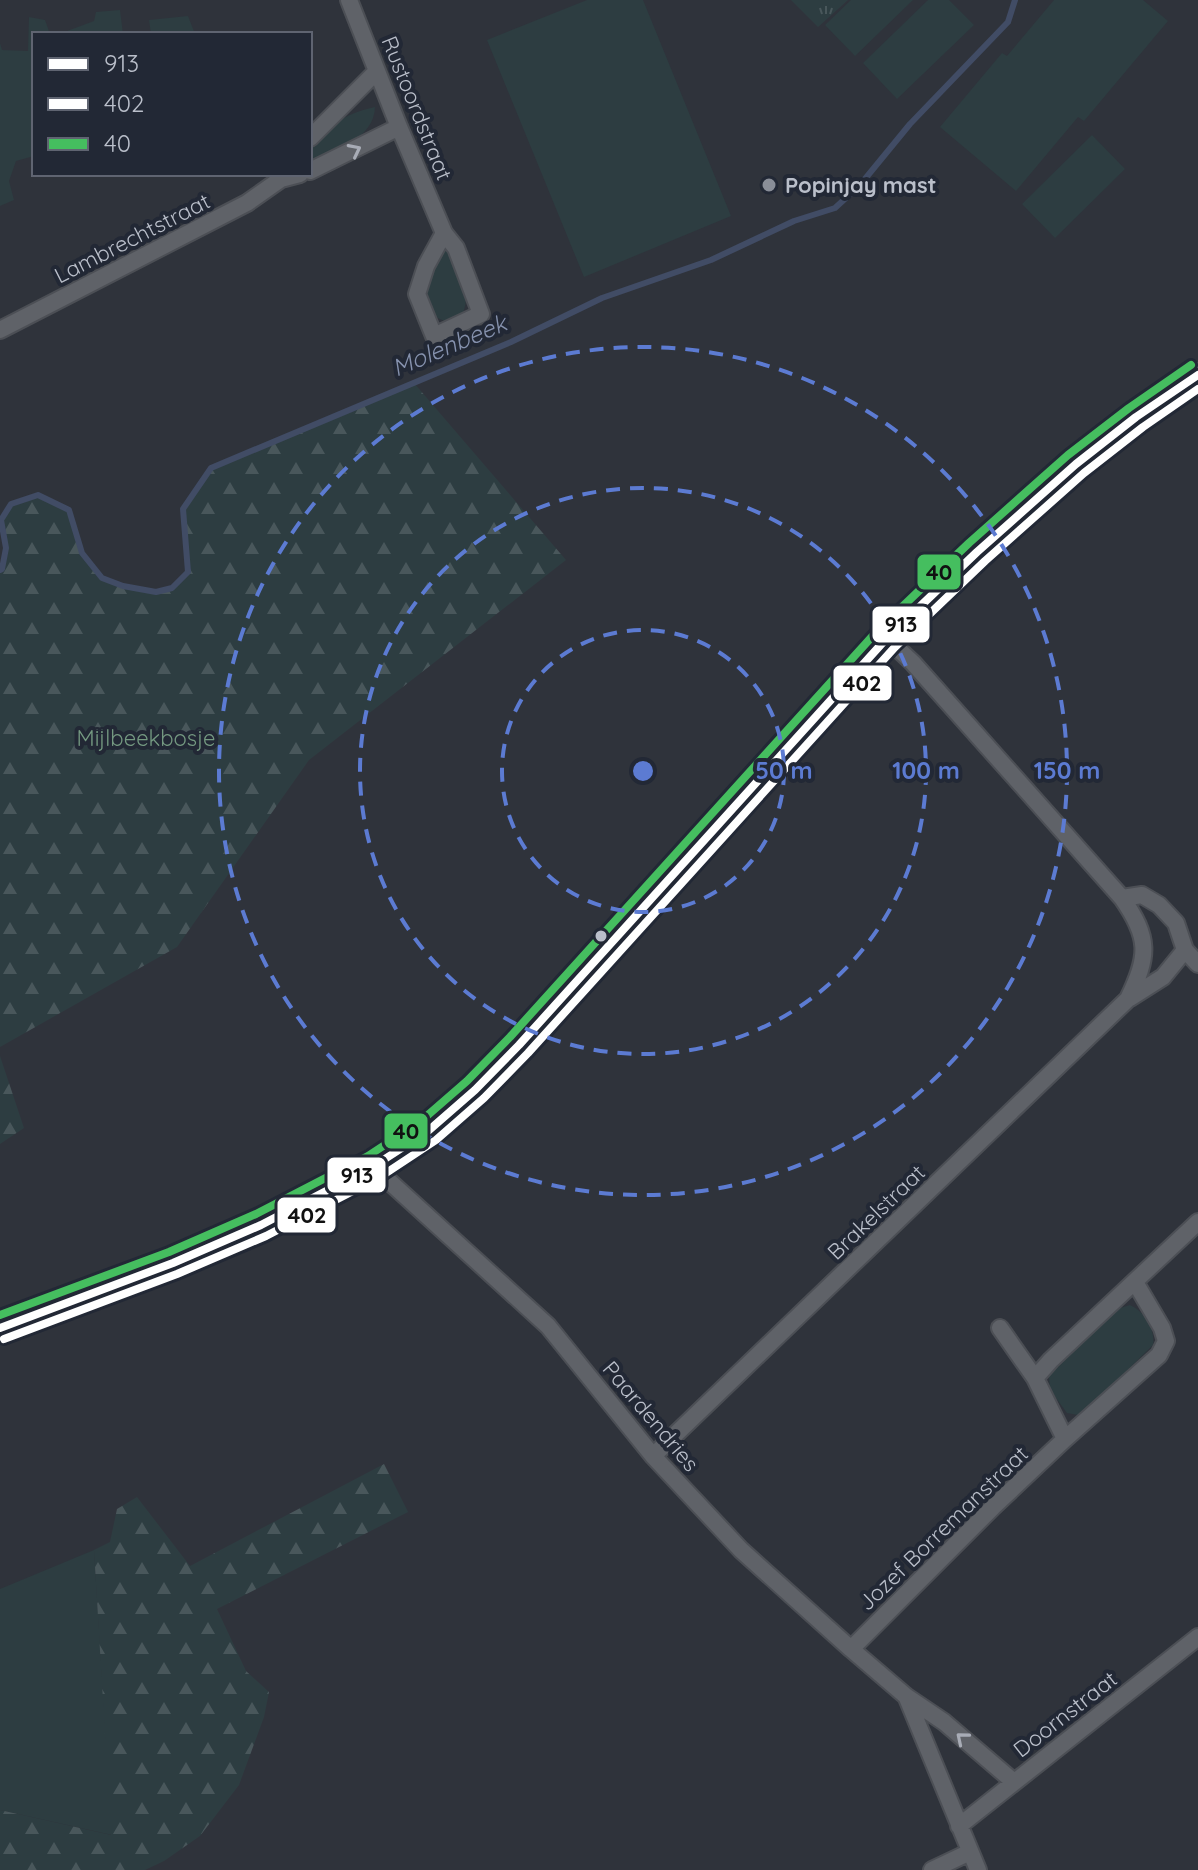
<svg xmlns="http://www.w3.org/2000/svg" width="1198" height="1870" font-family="Quicksand,sans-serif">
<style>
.grass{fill:#2d3d41}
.forest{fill:url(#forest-firs)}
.park{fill:url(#park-tufts)}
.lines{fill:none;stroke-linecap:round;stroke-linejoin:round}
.stream{stroke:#414c65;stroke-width:6}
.minor-casing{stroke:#4c4f55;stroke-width:20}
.secondary-casing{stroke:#4c4f55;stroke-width:26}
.minor{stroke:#5f6268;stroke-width:16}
.secondary{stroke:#5d6068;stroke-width:22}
.bus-1-casing{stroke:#222835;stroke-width:14}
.bus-2-casing{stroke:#222835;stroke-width:14}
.bus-3-casing{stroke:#222835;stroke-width:14}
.bus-1{stroke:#fff;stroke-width:8}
.bus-2{stroke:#fff;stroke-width:8}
.bus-3{stroke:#45be5f;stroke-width:8}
.oneway{stroke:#a8acb6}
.ring{fill:none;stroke:#5c7bd2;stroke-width:4;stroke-dasharray:14 10}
.poi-dot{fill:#898e98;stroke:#222835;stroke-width:3}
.bus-dot{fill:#babfca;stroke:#222835;stroke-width:3}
.labels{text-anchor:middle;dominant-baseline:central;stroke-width:8;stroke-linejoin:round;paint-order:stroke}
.street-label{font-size:22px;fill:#babfca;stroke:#222835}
.poi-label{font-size:22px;font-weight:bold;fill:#babfca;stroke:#222835;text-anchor:start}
.park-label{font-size:22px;fill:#749981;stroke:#222835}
.water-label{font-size:24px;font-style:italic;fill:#8692ae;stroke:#222835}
.centre{fill:#5c7bd2;stroke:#222835;stroke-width:4}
.ring-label{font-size:24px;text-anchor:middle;font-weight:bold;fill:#5c7bd2;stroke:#222835;stroke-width:8;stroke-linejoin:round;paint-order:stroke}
.line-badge{stroke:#222835;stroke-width:3}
.pale-badge-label{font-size:22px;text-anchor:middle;font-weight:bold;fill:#111}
</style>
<defs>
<pattern id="forest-firs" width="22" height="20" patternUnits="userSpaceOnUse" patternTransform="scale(2)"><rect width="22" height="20" fill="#2d3d41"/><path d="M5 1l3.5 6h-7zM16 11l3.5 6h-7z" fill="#49575b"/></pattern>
<pattern id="park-tufts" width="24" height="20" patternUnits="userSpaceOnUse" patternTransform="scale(2)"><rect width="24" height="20" fill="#2d3d41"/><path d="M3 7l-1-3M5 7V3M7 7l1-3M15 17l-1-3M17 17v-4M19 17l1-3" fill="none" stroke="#49575b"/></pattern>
</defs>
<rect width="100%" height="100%" fill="#2f333b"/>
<path class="grass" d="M587,0h56l88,216 -147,61 -97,-237z
M851,0h62l-58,56 -30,-31z
M928,0h21l25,25 -77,74 -34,-36z
M1054,0h89l25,21 -84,100 -6,-4 -62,74 -76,-64 62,-74 5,3z
M120,10l3,24h-64l35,-13 2,-9z
M188,16l7,18h-44l-2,-14z
M29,17l16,3 5,14h-16v122l-18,5 -7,20 5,19 -14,6v-163l2,7 26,1z
M375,107c-1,31 -37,42 -60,54l-5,1v-13c24,-25 30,-34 65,-42z
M1092,135l33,34 -70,69 -33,-34z
M445,248l4,1c9,21 24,44 13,66 -14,9 -25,8 -32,-8 -3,-6 -6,-11 -5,-19 3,-12 11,-25 16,-37z
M1130,1305c14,6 26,25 23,40l-69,68 -6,2 -11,-2 -17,-23 -1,-14 68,-67z
M94,1550l18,285 -112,-25v-221z"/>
<path class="forest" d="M414,383l152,177 -257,200 -132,187 -177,100v-477l2,-1 4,-21 -5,-28 10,-16 27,-9 31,15 13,43 20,25 21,8 33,6 16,-4 16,-16 -5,-63 28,-41z
M0,1056l24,72 -24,16z
M384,1464l24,48 -191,97 29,62 23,21 -5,25 -25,68 -39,51 -36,25 -19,9h-145v-60l111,25 -17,-285 16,-8 7,-33 20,-12 53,69z"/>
<path class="park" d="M791,0h57l-30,27z"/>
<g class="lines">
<path class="stream" d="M0,570l2,-1 4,-21 -5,-28 10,-16 27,-9 31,15 13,43 20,25 21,8 33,6 16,-4 16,-16 -5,-63 28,-41 300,-126 91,-44 109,-38 83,-39 41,-13 25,-23 50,-61 98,-102 7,-22"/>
<defs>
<path id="minor" d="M349,0l50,127 45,106 12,15 25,66 -47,22 -17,-42 9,-28 18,-33
M310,138l67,-67
M310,171l89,-44
M0,330l247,-127 34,-24 19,-5
M1122,898l20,-3 17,10 17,18 9,27 13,14
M1130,998l33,-21 22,-27
M369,1159l11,14 168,153 105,130 88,94 110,99 56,48 37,25 70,60
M1000,1328l35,50
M1065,1439l-30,-61 16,-18 147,-138
M653,1456l475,-457c21,-43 22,-61 -6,-101l-209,-235 -32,-30
M851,1649l142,-142 72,-68 94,-84 7,-14 -4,-13 -27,-46
M907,1698l71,172
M959,1826l239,-189
M932,1870l38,-18"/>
<path id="secondary" d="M0,1328l173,-65 88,-38 113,-59 54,-35 47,-41 44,-45 367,-406 91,-87 99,-88 60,-47 62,-42"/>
</defs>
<use href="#minor" class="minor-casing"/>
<use href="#secondary" class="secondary-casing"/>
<use href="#minor" class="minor"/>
<use href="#secondary" class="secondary"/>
<defs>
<path id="bus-1" d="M0,1328l173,-65 88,-38 113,-59 54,-35 47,-41 44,-45 367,-406 91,-87 99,-88 60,-47 62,-42"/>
<path id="bus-2" d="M4,1339l173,-65 89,-38 114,-59 56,-37 48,-42 44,-45 367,-406 90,-86 99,-88 59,-46 55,-38"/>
<path id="bus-3" d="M0,1315l169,-63 87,-38 112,-58 53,-35 46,-40 43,-44 368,-407 91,-87 99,-88 61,-47 62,-43"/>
</defs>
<use href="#bus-1" class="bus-1-casing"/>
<use href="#bus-2" class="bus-2-casing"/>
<use href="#bus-3" class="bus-3-casing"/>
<use href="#bus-1" class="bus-1"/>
<use href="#bus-2" class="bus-2"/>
<use href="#bus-3" class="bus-3"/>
</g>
<defs><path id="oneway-chevron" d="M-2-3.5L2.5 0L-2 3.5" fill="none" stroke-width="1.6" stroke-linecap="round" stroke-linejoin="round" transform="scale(2)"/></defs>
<g class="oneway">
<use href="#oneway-chevron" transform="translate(355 150) rotate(-27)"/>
<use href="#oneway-chevron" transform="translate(962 1738) rotate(-140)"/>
</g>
<g class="ring">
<circle cx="643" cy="771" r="141"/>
<circle cx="643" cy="771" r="283"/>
<circle cx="643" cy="771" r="424"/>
</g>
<circle class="poi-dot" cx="769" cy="185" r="8"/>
<circle class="bus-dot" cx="601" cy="936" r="7"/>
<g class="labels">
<g class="street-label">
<text transform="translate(417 108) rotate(68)">Rustoordstraat</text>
<text transform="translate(132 238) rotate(-27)">Lambrechtstraat</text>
<text transform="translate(876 1212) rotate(-44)">Brakelstraat</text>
<text transform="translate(651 1416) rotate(50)">Paardendries</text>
<text transform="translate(943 1528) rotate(-44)">Jozef Borremanstraat</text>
<text transform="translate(1065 1714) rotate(-38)">Doornstraat</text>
</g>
<g class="poi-label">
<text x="785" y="185">Popinjay mast</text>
</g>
<g class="park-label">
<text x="146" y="738">Mijlbeekbosje</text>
</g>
<g class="water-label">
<text transform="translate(449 345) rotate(-23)">Molenbeek</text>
</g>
</g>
<circle cx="643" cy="771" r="12" class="centre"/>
<g class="ring-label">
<text x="784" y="779">50 m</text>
<text x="926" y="779">100 m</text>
<text x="1067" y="779">150 m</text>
</g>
<g class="line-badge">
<rect x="916" y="553" width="46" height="38" rx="8" fill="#45be5f"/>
<rect x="871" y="605" width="60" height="39" rx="8" fill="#fff"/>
<rect x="832" y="664" width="61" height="38" rx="8" fill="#fff"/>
<rect x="383" y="1112" width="46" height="38" rx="8" fill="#45be5f"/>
<rect x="326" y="1156" width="61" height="38" rx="8" fill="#fff"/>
<rect x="276" y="1196" width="61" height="38" rx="8" fill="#fff"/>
</g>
<g class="pale-badge-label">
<text x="939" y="580">40</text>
<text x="901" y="632">913</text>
<text x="862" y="691">402</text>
<text x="406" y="1139">40</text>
<text x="357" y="1183">913</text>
<text x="307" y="1223">402</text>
</g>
<rect x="32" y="32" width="280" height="144" fill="#222835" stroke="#5f6471" stroke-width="2"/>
<rect x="48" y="58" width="40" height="12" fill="#ffffff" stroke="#5f6471" stroke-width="2"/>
<text x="104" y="72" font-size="24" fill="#babfca">913</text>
<rect x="48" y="98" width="40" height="12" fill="#ffffff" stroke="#5f6471" stroke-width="2"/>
<text x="104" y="112" font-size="24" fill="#babfca">402</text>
<rect x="48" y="138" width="40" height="12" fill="#45be5f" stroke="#5f6471" stroke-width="2"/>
<text x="104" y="152" font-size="24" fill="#babfca">40</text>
</svg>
